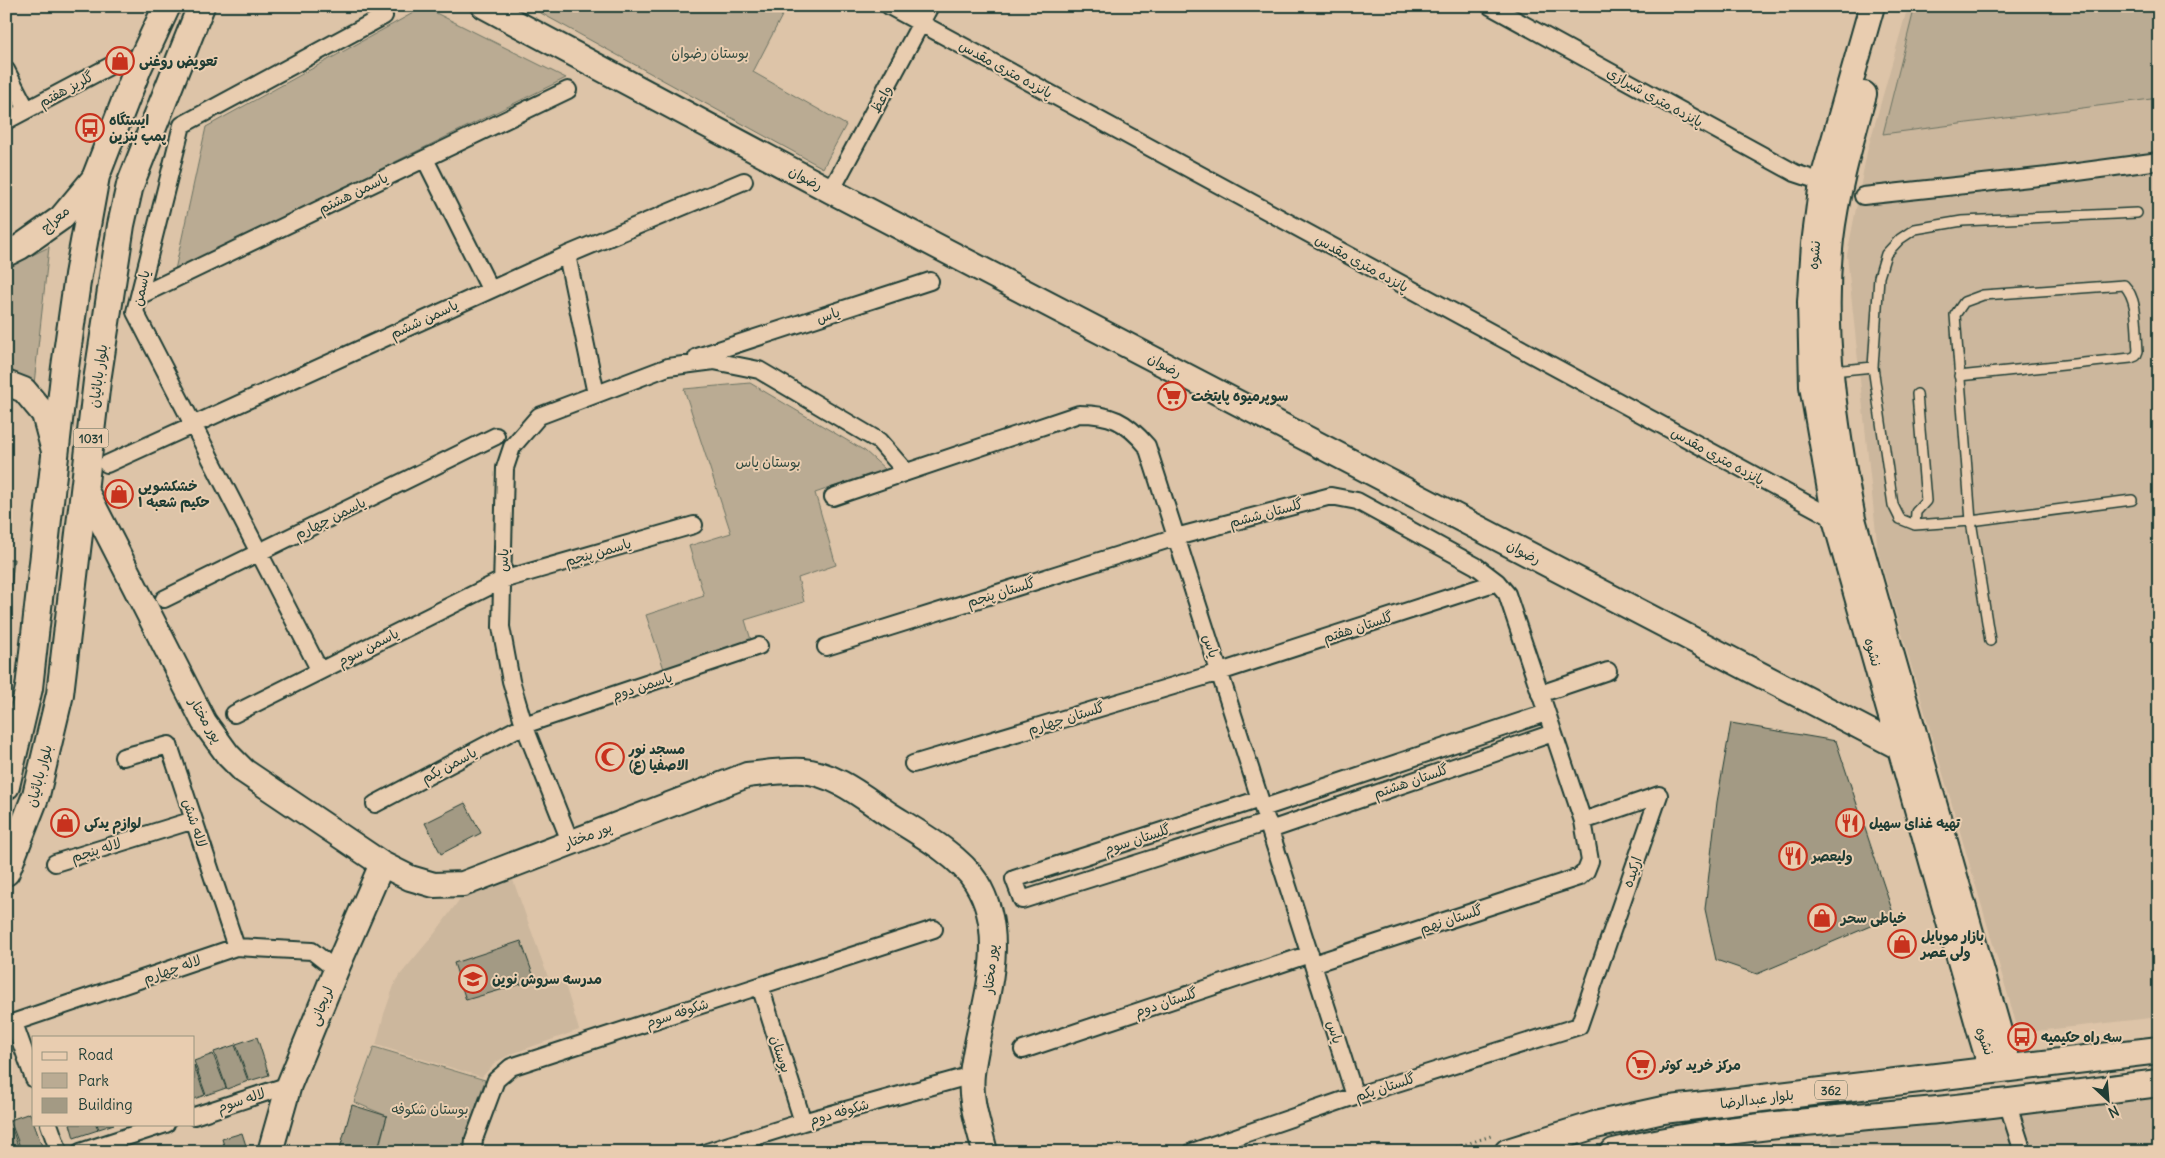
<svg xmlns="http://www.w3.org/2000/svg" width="2165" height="1158" font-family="Delius,'Playpen Sans Arabic',sans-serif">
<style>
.built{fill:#ccb79d}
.green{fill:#baab93;stroke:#6c7464}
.building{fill:#a39a84;stroke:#1f3d34}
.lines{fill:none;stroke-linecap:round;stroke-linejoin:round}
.lane-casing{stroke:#1f3d34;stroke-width:12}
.street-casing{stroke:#1f3d34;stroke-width:20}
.secondary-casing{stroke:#1f3d34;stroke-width:28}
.primary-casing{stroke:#1f3d34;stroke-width:30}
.path{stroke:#1f3d34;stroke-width:3;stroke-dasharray:1 4;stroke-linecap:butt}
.lane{stroke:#e9cdb0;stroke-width:9}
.street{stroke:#e9cdb0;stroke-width:16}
.secondary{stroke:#e9cdb0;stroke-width:24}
.primary{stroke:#e9cdb0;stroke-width:26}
.labels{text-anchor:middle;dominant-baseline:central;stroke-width:4;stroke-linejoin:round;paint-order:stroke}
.shield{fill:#e9cdb0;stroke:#5c6859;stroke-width:1}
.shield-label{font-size:12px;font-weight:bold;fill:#1f3d34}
.park-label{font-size:14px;fill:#2e483e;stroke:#e9cdb0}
.poi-label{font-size:14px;font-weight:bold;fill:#1f3d34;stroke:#e9cdb0;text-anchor:start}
.street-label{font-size:14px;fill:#1f3d34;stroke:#e9cdb0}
</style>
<rect width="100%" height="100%" fill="#ddc4a8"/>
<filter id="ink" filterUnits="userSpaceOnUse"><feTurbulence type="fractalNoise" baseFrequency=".02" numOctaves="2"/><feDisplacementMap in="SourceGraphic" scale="10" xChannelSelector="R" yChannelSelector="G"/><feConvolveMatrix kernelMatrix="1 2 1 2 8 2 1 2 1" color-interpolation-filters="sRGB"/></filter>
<g filter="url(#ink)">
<path class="built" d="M1908,6h251v1011l-140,16 -141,-481 -31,-297 20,-103z
M513,880l36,100 14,-2 16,52 -68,24 -15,8 -14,15 -106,-32 8,-31 12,-34 39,-47 30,-41z
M2159,1098v54h-326l-1,-16z"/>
<path class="green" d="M528,6h259l-34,66 93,53 -23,43z
M1915,6h244v92l-276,36z
M424,7l142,71 -391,192 31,-143z
M49,247l-15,137 -28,-10v-106z
M750,383l115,68 20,18 -70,24 21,72 -38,13 6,24 -59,18 6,20 -87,29 -18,-54 58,-19 -15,-50 42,-13 -47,-144z
M374,1047l111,33 -20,59 -1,13h-86l9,-36 -33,-14z"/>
<path class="building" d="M6,559h8l-7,67h-1z
M1731,723l105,18 58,175 -137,58 -41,-14 -11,-51 12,-107z
M465,803l16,30 -40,21 -16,-31z
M521,941l14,39 -69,20 -12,-37z
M257,1037l12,38 -20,6 -13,-37z
M235,1045l13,36 -21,8 -13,-37z
M213,1054l13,34 -20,7 -12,-34z
M194,1065l11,30 -11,4z
M352,1105l35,11 -10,36h-38z
M30,1113l12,33 -20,6 -12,-32z
M9,1120l11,32h-14v-31z
M70,1124h26l2,6 -24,8z
M97,1124h17l-15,5z
M242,1133l6,19h-22l-4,-13z"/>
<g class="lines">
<defs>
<path id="lane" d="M1833,371l40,-4
M1959,376l172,-18 5,-2 2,-5c-2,-21 1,-51 -14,-66l-141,10 -19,7 -9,13 16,206 19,120
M2132,500l-161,21 -56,4 -15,-6 -7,-14 -20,-138 6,-90 7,-23 14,-15 15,-10 47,-8 175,-8
M1915,525l1,-13 10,-11 -9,-107"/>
<path id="street" d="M889,6l946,513
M1490,6l305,167 27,9
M6,70l21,40
M6,121l119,-63
M425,159l65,130
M831,191l99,-185
M1863,196l185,-20 111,-15
M567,255l29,139
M139,296l429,-206
M697,357l233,-76
M107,464l460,-209 177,-74
M833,497l246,-83c32,0 47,7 68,32l208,650
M164,599l332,-163
M826,647l350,-110 155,-41 26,5 119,65 21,16 10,12 76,227 7,40 -4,10 -7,6 -266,87
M320,671l-185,-359 47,-187 202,-109
M1540,694l68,-23
M234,714l268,-134 192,-55
M123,757l46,-12 67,202
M913,764l307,-92 277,-90
M1260,799l-246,80 8,21 246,-78
M375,804l149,-79 235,-79
M1263,808l283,-95
M1270,830l283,-97
M570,841l-46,-116 -13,-44 -10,-54 4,-159 7,-21 27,-31 129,-49 46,-6 45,9 120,71 27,31
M55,863l139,-43
M760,986l43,136
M14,1023l20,56
M6,1025l230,-78 76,4 24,19
M1023,1050l287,-96
M2007,1102l16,50
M194,1116l95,-31
M49,1124l10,28
M80,1152l86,-28
M473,1152l1,-13 22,-59 15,-13 423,-138
M707,1152l96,-30 169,-47
M1192,1152l163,-56 224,-70 80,-231 -76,26"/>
<path id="secondary" d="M484,6l347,185 1070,557 18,1
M1872,6l-50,176 -8,62 -4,58 2,84 23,133 146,516 6,20 13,14
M1864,94c-13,48 -27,95 -33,145 -10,94 4,187 22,280l152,533 -5,17
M6,254l14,-7 41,-29 35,-42
M6,383l18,7 20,24 10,37
M85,489l119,233 24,33 16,16 138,93 28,14 24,7 29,-1 284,-109c19,-2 37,-5 56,-4 33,3 61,27 87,44 27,17 69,40 86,67 37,59 3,130 -4,192 -3,26 7,53 13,78
M270,1152l19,-67 47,-115 46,-106"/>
<path id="primary" d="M6,786l23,-98 36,-321 13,-92 18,-99 42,-108 29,-62
M6,872l30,-77 24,-101 37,-313 24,-156 9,-40 71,-179
M1508,1152l87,-27 68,-15 496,-60
M1614,1152c105,-25 215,-32 323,-42 74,-7 148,-18 222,-27"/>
</defs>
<use href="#lane" class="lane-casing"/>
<use href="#street" class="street-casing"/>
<use href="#secondary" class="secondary-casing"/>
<use href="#primary" class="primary-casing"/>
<path class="path" d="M1442,1152l52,-17"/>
<use href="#lane" class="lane"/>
<use href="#street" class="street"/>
<use href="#secondary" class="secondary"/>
<use href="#primary" class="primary"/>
</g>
</g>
<defs>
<symbol id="shop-ring" viewBox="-11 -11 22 22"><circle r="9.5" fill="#e9cdb0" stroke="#c8321e" stroke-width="1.5"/><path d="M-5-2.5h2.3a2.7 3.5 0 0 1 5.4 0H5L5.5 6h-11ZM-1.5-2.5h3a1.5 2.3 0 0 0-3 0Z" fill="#c8321e"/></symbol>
<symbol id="bus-ring" viewBox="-11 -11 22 22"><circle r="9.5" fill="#e9cdb0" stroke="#c8321e" stroke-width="1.5"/><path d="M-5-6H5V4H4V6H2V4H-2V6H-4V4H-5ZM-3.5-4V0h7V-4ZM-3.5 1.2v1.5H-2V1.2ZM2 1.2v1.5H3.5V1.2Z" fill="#c8321e"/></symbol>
<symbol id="supermarket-ring" viewBox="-11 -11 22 22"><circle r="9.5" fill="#e9cdb0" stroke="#c8321e" stroke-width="1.5"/><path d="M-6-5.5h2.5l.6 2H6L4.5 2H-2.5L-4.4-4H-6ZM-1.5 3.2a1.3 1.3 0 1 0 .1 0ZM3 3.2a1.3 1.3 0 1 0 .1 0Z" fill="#c8321e"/></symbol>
<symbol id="mosque-ring" viewBox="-11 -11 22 22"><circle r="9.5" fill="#e9cdb0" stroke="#c8321e" stroke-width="1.5"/><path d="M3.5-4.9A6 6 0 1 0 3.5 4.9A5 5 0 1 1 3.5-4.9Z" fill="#c8321e"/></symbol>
<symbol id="restaurant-ring" viewBox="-11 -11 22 22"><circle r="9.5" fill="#e9cdb0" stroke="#c8321e" stroke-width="1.5"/><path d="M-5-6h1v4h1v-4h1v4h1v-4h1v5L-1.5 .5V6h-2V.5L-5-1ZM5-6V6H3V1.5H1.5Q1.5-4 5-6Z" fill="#c8321e"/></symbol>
<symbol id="school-ring" viewBox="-11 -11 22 22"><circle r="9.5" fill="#e9cdb0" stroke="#c8321e" stroke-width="1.5"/><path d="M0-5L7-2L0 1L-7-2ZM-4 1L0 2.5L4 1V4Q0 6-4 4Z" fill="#c8321e"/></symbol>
</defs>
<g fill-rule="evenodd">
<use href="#shop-ring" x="104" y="45" width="32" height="32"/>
<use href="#bus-ring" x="74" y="112" width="32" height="32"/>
<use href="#supermarket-ring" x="1156" y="380" width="32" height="32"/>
<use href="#shop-ring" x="103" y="478" width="32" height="32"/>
<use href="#mosque-ring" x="594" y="741" width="32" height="32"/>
<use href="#shop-ring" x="49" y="807" width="32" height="32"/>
<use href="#restaurant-ring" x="1834" y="807" width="32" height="32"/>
<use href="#restaurant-ring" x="1777" y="840" width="32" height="32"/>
<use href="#shop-ring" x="1806" y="902" width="32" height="32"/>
<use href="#shop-ring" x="1886" y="928" width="32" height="32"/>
<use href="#school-ring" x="457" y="963" width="32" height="32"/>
<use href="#bus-ring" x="2006" y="1021" width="32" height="32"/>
<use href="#supermarket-ring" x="1625" y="1049" width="32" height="32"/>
</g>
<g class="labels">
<g class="shield">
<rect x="73.5" y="428.5" width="35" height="19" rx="4"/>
<rect x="1815" y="1080.5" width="32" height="19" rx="4"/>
</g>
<g class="shield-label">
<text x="91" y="438">1031</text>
<text x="1831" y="1090">362</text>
</g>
<g class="park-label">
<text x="710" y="53">بوستان رضوان</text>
<text x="768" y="462">بوستان یاس</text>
<text x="430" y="1109">بوستان شکوفه</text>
</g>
<g class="poi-label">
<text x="139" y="61">تعویض روغنی</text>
<text x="109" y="120">ایستگاه<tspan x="109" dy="16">پمپ بنزین</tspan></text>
<text x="1191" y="396">سوپرمیوه پایتخت</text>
<text x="138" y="486">خشکشویی<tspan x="138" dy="16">حکیم شعبه ۱</tspan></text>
<text x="629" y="749">مسجد نور<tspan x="629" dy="16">الاصفیا (ع)</tspan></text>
<text x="84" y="823">لوازم یدکی</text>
<text x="1869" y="823">تهیه غذای سهیل</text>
<text x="1812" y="856">ولیعصر</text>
<text x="1841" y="918">خیاطی سحر</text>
<text x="1921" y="936">بازار موبایل<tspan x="1921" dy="16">ولی عصر</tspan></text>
<text x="492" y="979">مدرسه سروش نوین</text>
<text x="2041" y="1037">سه راه حکیمیه</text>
<text x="1660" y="1065">مرکز خرید کوثر</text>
</g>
<g class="street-label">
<text transform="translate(1006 69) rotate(29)">پانزده متری مقدس</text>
<text transform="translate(66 89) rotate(-28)">گلریز هفتم</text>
<text transform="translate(1655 97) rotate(29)">پانزده متری شیرازی</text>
<text transform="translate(881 99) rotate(-62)">واعظ</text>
<text transform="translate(806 178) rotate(28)">رضوان</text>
<text transform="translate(353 193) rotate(-26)">یاسمن هشتم</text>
<text transform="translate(55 219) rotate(-41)">معراج</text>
<text transform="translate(1814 255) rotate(-85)">نشوه</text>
<text transform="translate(1362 263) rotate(29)">پانزده متری مقدس</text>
<text transform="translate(141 288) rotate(-77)">یاسمن</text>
<text transform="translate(828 315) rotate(-18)">یاس</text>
<text transform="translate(424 319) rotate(-25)">یاسمن ششم</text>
<text transform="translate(1165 365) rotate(28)">رضوان</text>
<text transform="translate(98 376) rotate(-82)">بلوار بابائیان</text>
<text transform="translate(1718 456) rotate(29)">پانزده متری مقدس</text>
<text transform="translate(1266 513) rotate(-15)">گلستان ششم</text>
<text transform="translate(330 518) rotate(-26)">یاسمن چهارم</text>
<text transform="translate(598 552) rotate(-16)">یاسمن پنجم</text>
<text transform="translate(1524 552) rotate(27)">رضوان</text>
<text transform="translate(503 560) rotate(-88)">یاس</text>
<text transform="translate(1001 592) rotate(-17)">گلستان پنجم</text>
<text transform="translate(1358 627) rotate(-18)">گلستان هفتم</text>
<text transform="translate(1211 646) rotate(72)">یاس</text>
<text transform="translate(368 647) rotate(-27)">یاسمن سوم</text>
<text transform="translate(1873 652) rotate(74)">نشوه</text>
<text transform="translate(642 686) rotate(-18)">یاسمن دوم</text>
<text transform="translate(1066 718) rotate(-17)">گلستان چهارم</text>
<text transform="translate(206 720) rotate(59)">پور مختار</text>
<text transform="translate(449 765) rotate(-28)">یاسمن یکم</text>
<text transform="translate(39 776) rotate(-75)">بلوار بابائیان</text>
<text transform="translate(1411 781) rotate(-19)">گلستان هشتم</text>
<text transform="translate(195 823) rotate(72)">لاله شش</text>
<text transform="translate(588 835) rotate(-21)">پور مختار</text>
<text transform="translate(1137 839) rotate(-18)">گلستان سوم</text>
<text transform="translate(96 850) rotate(-17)">لاله پنجم</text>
<text transform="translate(1632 872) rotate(-71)">ارکیده</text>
<text transform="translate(1451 919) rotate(-18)">گلستان نهم</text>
<text transform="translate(172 969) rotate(-19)">لاله چهارم</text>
<text transform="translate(990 969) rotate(-85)">پور مختار</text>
<text transform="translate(1166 1002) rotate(-18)">گلستان دوم</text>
<text transform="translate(321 1006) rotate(-68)">لریجانی</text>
<text transform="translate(677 1013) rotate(-18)">شکوفه سوم</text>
<text transform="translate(1335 1032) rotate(73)">یاس</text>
<text transform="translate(1985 1041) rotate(69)">نشوه</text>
<text transform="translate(781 1054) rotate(72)">بوستان</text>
<text transform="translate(1385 1087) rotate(-18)">گلستان یکم</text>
<text transform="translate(1757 1099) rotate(-7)">بلوار عبدالرضا</text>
<text transform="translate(241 1100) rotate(-18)">لاله سوم</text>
<text transform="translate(839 1112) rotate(-16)">شکوفه دوم</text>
</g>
</g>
<rect width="2165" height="1158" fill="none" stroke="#e9cdb0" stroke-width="25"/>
<rect x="12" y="12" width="2140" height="1133" fill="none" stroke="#1f3d34" stroke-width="2" filter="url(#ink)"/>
<rect x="32" y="1036" width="162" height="90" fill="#e9cdb0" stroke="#98937e"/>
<rect x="42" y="1052" width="25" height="8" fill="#e9cdb0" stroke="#98937e"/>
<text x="78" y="1060" font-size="15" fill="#1f3d34">Road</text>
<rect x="42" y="1073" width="25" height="15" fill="#baab93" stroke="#98937e"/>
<text x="78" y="1086" font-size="15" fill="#1f3d34">Park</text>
<rect x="42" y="1098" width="25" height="15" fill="#a39a84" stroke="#98937e"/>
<text x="78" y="1110" font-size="15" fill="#1f3d34">Building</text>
<g transform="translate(2108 1100) rotate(154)" stroke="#e9cdb0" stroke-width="4" paint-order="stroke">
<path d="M0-4L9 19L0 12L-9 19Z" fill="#1f3d34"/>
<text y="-8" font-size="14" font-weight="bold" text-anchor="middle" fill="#1f3d34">N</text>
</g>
</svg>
